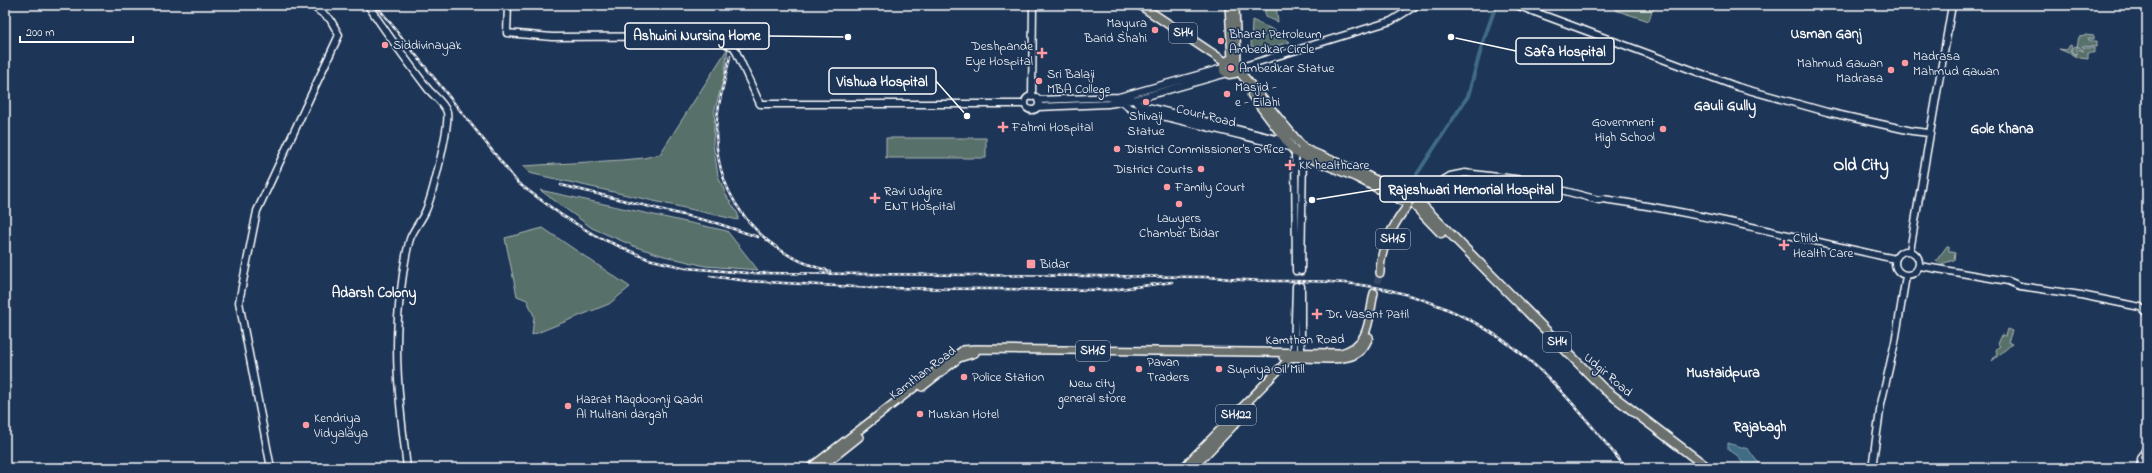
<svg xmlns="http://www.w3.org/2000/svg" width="2152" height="473" font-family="'Indie Flower',sans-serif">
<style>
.green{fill:#586f6b;stroke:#acb7b5}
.water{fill:#406c84;stroke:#8ca7b5}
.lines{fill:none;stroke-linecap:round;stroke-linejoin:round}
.canal{stroke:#406c84;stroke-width:4}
.secondary-tunnel{stroke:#344968;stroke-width:6;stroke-dasharray:6 3;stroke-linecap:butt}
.primary-tunnel{stroke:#344968;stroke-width:7;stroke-dasharray:7 3.5;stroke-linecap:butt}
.secondary-casing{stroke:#fff;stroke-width:9}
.primary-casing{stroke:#fff;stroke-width:10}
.highway-casing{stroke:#fff;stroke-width:11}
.secondary{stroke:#1d3557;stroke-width:6}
.primary{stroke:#6b706d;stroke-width:7}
.highway{stroke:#6b706d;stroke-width:8}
.rail-casing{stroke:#fff;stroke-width:2.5}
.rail{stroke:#1d3557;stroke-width:1;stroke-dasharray:3;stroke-linecap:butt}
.poi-dot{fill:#ff9aa2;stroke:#1d3557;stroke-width:1.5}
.labels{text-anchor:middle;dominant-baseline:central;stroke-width:3.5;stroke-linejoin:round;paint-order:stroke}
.shield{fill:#1d3557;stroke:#bbc2cd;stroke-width:1}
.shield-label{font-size:12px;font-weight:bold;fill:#fff}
.poi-label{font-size:13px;fill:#fff;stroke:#1d3557;text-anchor:start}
.street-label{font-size:13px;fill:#fff;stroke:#1d3557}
.neighbourhood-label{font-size:14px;font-weight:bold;fill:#fff;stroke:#1d3557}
.district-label{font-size:17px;font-weight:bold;fill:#fff;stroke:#1d3557}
.leader{fill:none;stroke:#fff;stroke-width:1.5}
.callout-dot{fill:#fff;stroke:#1d3557;stroke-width:1.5}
.callout{fill:#1d3557;stroke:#fff;stroke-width:1.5}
.callout-label{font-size:14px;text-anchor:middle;font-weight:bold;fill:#fff}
</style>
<rect width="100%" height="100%" fill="#1d3557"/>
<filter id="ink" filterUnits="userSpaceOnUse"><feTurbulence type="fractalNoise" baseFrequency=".025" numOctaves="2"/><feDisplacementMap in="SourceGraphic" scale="8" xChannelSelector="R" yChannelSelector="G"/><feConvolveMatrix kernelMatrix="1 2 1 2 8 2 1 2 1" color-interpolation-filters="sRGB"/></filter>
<g filter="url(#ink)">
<path class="green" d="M1265,5h11l2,17 -13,-5z
M1616,5h38l-5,16 -34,-11z
M1252,20l24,11 14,11 -28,8 -1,-3h-10z
M2085,35l9,1v3h-7l2,2h8v6l-15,-1 2,2h10v5h-6v6l-8,-1 -21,-9 8,1 3,-5 2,1 -2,5 5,4 3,-2 -3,1 -4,-3 3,-5 5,1 -3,2 1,2 2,-2 1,1 4,1 -7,-5 2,-9 6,-1z
M728,48l-4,29 -9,32 -2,35 5,31 8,20 12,19v6l-209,-47 -7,-7 100,-6 22,-2 16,-4z
M886,138h100v20h-100z
M540,190l187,41 31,39 -53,-4 -41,-10 -28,-9 -44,-19z
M543,228l87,59 -21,17 -77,31 2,-19 -7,-16 -10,-4 -12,-58z
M1947,246h2v5l6,2 -1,7 -13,4 -5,-3z
M2007,329l5,2 -4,11 4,2 -20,17 5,-8 -1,-2 1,-3 3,-2 -2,-2 4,-9 3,1z"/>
<path class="water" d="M1728,443l20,6 14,19h-16l-9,-13 -9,-5z"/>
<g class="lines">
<path class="canal" d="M1417,174l51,-78 15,-54 13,-37"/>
<path class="secondary-tunnel" d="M1296,271v15
M1301,286v-15"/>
<path class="primary-tunnel" d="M1374,293l6,-20"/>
<defs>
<path id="secondary" d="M368,5c19,29 39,56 60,84 6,7 16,14 19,23 3,14 -15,84 -21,98 -4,10 -12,18 -16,29 -5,16 -7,35 -9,51 -9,59 -1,119 6,178
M508,5l-1,28 45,4 169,-1 13,11 26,57h265
M1516,5l222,82 89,25 85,19 17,2
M633,41l82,-1 16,6
M1238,68l153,-47 26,-16
M1025 103a7 7 0 1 1 14 0a7 7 0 1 1-14 0Z
M1032,97l1,-92
M1119,97l10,11 164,40
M1132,99l8,6 148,37
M1038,100l81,-3 104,-29
M1038,107l70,-3 25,-4 94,-27
M1295,152l1,119
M1415,197l35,-21 15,-3 58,7 76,20 4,-1c98,14 195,39 292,60
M1418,200l11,-7 3,-6
M1895 263a12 12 0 1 1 24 0a12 12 0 1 1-24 0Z
M1910,251l42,-246
M1920,266l88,15 12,5 61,9 59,12 7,6
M1301,271l2,-115
M1301,286v71
M1294,352l2,-66
M271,468l-32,-166 18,-91 82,-176 -9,-16 -19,-14
M1872,468l9,-64 14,-62 11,-66
M2140,468l1,-9 6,-13"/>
<path id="primary" d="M1229,5l3,55
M1235,5l2,57
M1380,273c0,-26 13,-48 28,-68
M1283,357c17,0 59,6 73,-3 7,-4 10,-10 13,-17
M922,387l37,-29 16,-5
M810,468l153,-118 11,-1 367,4c30,-8 27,-34 33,-60
M820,468l39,-31
M1183,468l109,-112
M1193,468l58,-61"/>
<path id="highway" d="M1140,5l85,57
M1238,70l-3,3 -6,1 -5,-3v-6l5,-5 8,2 1,8 66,79 55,23 50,25
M1252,95l43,57 61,25 51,26
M1419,202l185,187 104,79
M1416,207l25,26"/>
</defs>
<use href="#secondary" class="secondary-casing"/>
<use href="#primary" class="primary-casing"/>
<use href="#highway" class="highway-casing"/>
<use href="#secondary" class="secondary"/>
<use href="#primary" class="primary"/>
<use href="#highway" class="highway"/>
<defs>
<path id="rail" d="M376,5l142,178 42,31 36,22 52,23 38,9 62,5 457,4c14,0 27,3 40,3 28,2 56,0 85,2 79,4 152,34 210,88 32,30 59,65 86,98
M730,56c-5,25 -14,52 -14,78 1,67 49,122 114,137
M561,185l155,38 42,14
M710,276l38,5 125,7 239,2 60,-8"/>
</defs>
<use href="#rail" class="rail-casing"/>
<use href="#rail" class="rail"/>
</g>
</g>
<g class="poi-dot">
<circle cx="1155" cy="30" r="4"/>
<circle cx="1221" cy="41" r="4"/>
<circle cx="385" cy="45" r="4"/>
<path d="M1040 47h4v4h4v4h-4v4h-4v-4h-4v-4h4z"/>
<circle cx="1905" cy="63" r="4"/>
<circle cx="1231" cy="68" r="4"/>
<circle cx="1891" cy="70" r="4"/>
<circle cx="1039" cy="81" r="4"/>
<circle cx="1227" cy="94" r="4"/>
<circle cx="1146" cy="102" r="4"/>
<path d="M1001 121h4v4h4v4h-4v4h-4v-4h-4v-4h4z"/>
<circle cx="1663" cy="129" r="4"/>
<circle cx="1117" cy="149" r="4"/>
<path d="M1288 159h4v4h4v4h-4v4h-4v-4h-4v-4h4z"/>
<circle cx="1201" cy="169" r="4"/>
<circle cx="1167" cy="187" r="4"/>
<path d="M873 192h4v4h4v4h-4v4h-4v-4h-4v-4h4z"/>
<circle cx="1179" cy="204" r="4"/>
<path d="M1782 239h4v4h4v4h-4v4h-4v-4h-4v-4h4z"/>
<rect x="1026" y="259" width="10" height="10" rx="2"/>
<path d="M1315 308h4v4h4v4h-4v4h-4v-4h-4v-4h4z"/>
<circle cx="1092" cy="369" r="4"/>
<circle cx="1139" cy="369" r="4"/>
<circle cx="1219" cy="369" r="4"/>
<circle cx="964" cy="377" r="4"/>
<circle cx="568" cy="406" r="4"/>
<circle cx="920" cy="414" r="4"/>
<circle cx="306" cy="425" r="4"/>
</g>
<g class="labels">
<g class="shield">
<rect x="1169" y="23" width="28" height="20" rx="3"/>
<rect x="1376" y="229" width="34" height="20" rx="3"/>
<rect x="1543" y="332" width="28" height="20" rx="3"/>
<rect x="1076" y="341" width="34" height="20" rx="3"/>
<rect x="1216" y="405" width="40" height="20" rx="3"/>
</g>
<g class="shield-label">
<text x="1183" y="33">SH4</text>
<text x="1393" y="239">SH15</text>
<text x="1557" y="342">SH4</text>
<text x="1093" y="351">SH15</text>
<text x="1236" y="415">SH122</text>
</g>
<g class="poi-label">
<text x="1147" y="23" text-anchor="end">Mayura<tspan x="1147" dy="15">Barid Shahi</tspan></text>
<text x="1229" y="34">Bharat Petroleum<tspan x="1229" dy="15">Ambedkar Circle</tspan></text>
<text x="393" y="45">Siddivinayak</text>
<text x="1033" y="46" text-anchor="end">Deshpande<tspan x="1033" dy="15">Eye Hospital</tspan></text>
<text x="1913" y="56">Madrasa<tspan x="1913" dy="15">Mahmud Gawan</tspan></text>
<text x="1883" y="63" text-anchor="end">Mahmud Gawan<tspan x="1883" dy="15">Madrasa</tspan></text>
<text x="1239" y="68">Ambedkar Statue</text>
<text x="1047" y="74">Sri Balaji<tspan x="1047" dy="15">MBA College</tspan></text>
<text x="1235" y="87">Masjid -<tspan x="1235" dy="15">e - Eilahi</tspan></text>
<text x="1146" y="116" text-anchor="middle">Shivaji<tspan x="1146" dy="15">Statue</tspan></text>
<text x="1655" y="122" text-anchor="end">Government<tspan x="1655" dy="15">High School</tspan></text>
<text x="1012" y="127">Fahmi Hospital</text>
<text x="1125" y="149">District Commissioner's Office</text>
<text x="1299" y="165">KK healthcare</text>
<text x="1193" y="169" text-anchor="end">District Courts</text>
<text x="1175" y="187">Family Court</text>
<text x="884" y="191">Ravi Udgire<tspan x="884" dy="15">ENT Hospital</tspan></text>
<text x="1179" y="218" text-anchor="middle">Lawyers<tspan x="1179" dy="15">Chamber Bidar</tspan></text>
<text x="1793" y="238">Child<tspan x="1793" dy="15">Health Care</tspan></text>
<text x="1040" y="264">Bidar</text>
<text x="1326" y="314">Dr. Vasant Patil</text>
<text x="1147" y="362">Pavan<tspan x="1147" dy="15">Traders</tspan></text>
<text x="1227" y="369">Supriya Oil Mill</text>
<text x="972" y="377">Police Station</text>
<text x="1092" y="383" text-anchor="middle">New city<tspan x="1092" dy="15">general store</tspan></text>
<text x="576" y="399">Hazrat Maqdoomji Qadri<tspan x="576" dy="15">Al Multani dargah</tspan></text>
<text x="928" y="414">Muskan Hotel</text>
<text x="314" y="418">Kendriya<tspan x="314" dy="15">Vidyalaya</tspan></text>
</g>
<g class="street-label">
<text transform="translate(1206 116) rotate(14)">Court Road</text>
<text transform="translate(1305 340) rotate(-1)">Kamthan Road</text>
<text transform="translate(923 373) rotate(-37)">Kamthan Road</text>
<text transform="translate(1608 375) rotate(41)">Udgir Road</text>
</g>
<g class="neighbourhood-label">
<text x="1826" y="34">Usman Ganj</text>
<text x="1725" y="106">Gauli Gully</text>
<text x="2002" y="129">Gole Khana</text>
<text x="374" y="293">Adarsh Colony</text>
<text x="1723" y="373">Mustaidpura</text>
<text x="1760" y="427">Rajabagh</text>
</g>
<g class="district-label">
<text x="1861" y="165">Old City</text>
</g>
</g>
<path class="leader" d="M848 37L769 36M1451 37L1516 51M967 116L936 81M1312 200L1380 189"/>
<g class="callout-dot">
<circle cx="848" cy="37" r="4"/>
<circle cx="1451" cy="37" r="4"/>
<circle cx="967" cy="116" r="4"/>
<circle cx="1312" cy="200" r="4"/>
</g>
<g class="callout">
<rect x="625" y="23" width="144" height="26" rx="4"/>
<rect x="1516" y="38" width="98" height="26" rx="4"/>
<rect x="829" y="68" width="107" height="26" rx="4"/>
<rect x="1380" y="176" width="182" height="26" rx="4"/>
</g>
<g class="callout-label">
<text x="697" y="40">Ashwini Nursing Home</text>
<text x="1565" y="56">Safa Hospital</text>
<text x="882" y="86">Vishwa Hospital</text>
<text x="1471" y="194">Rajeshwari Memorial Hospital</text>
</g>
<rect width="2152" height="473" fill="none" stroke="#1d3557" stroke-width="20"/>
<rect x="10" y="10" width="2132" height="453" fill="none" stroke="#fff" stroke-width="1.5" filter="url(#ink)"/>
<path d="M20 36v6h113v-6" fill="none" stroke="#ffffff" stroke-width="2"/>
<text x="26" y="36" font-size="12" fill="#ffffff" stroke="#1d3557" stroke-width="3" paint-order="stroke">200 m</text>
</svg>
